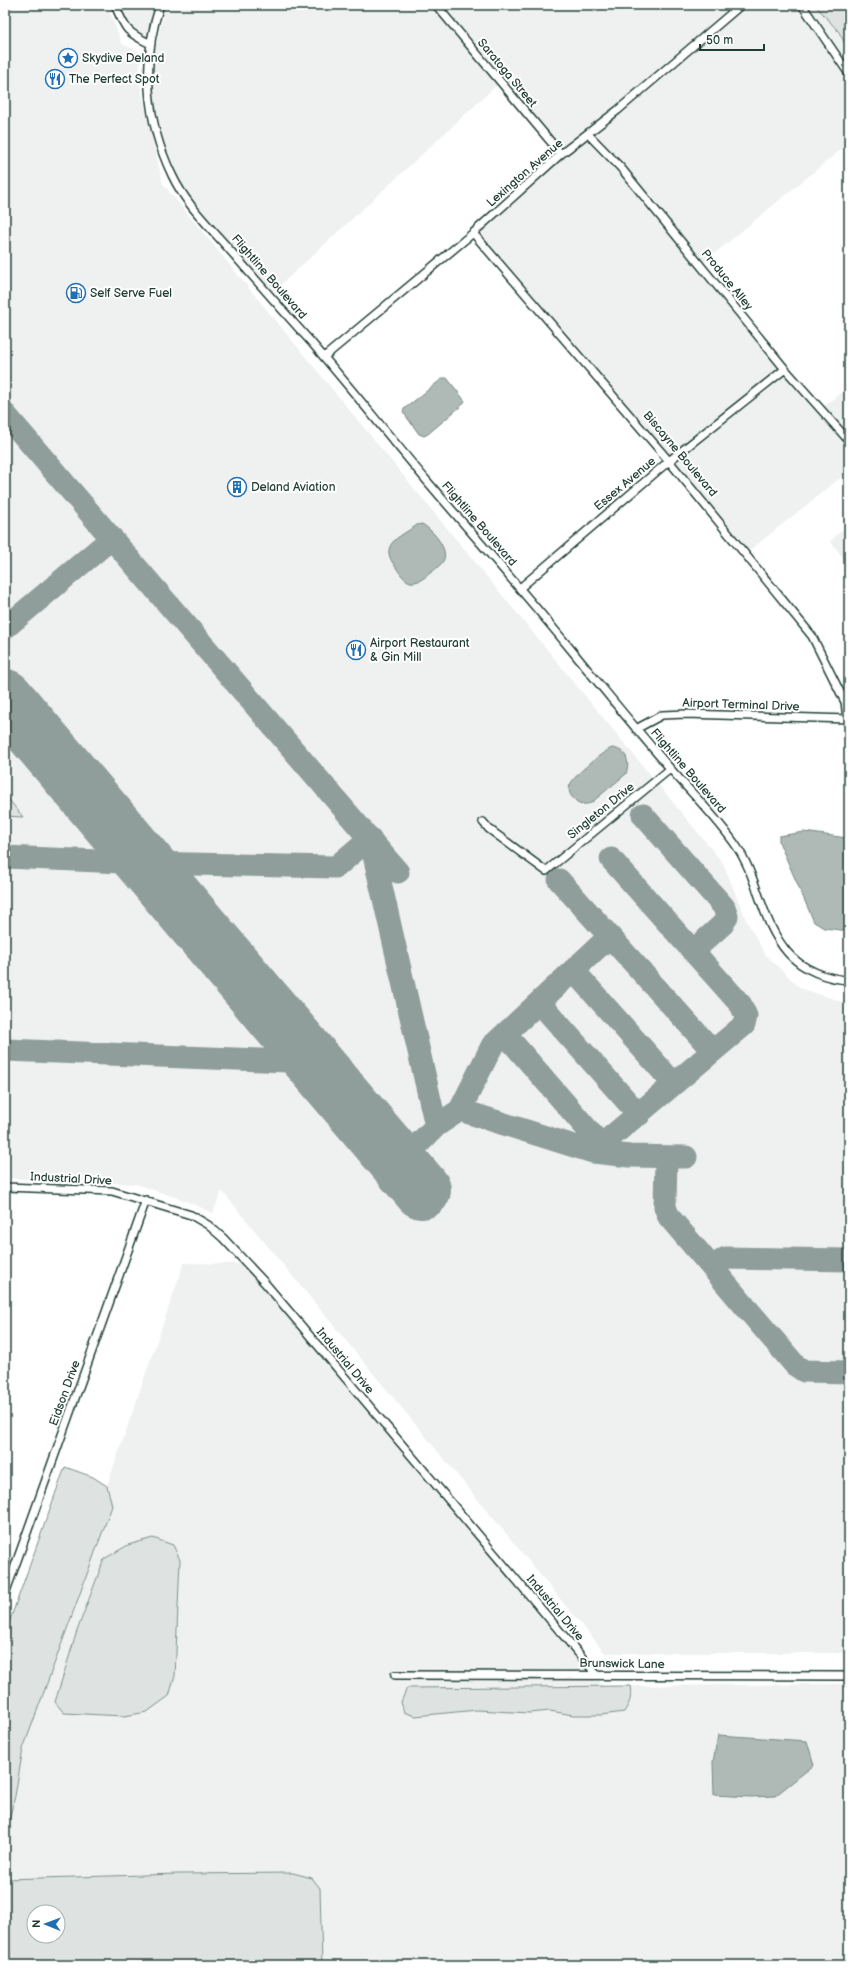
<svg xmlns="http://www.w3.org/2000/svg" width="854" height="1970" font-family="'Balsamiq Sans',sans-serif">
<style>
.built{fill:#eef1f0;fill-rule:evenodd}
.green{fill:#dee3e2;stroke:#7e908b;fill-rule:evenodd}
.water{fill:#afbab7;stroke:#758883}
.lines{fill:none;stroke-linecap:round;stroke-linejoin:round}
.taxiway{stroke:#8f9e9a;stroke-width:23}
.runway{stroke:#8f9e9a;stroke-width:58}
.street-casing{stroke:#1f3d34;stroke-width:10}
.secondary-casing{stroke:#1f3d34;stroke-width:13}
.street{stroke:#fff;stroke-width:7}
.secondary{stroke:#fff;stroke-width:10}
.labels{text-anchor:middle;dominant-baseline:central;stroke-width:4;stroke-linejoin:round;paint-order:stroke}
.poi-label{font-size:12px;fill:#1f3d34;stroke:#fff;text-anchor:start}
.street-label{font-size:12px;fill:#1f3d34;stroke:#fff}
</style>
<rect width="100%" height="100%" fill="#fff"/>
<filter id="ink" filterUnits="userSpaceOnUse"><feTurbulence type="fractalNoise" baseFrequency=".025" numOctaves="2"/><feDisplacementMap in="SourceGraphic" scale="8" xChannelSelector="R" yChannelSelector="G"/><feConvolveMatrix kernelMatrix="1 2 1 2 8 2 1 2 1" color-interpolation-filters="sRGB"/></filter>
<g filter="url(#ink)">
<path class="built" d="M5,5h102l15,39 19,8 -2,28 24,104 560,679 24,59 18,32 35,34 49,16v649h-244l-383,-462 -9,22 -27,-12 -50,-17 -131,-6z
M120,5h35l-8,33 -19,-13z
M166,5h264l67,80 -224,207 -78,-89 -18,-28 -11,-26 -10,-39 -3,-27v-20l3,-17z
M443,5h291l-120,102 -52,41z
M748,5h48l53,78v60l-145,119 -79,-96 -30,-31z
M808,5h7l24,27 10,20v13z
M587,140l30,31 161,197 -108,87 -190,-221 84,-76z
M784,375l65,73v23l-100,80 -73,-89z
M849,386v48l-25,-28z
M849,524v41l-19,-24z
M184,1263l57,1 20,21 326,385h-100v9h107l2,2 2,-1 5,6 -196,2 8,28 62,-6 53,3 20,-2 23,4h28l29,-12 2,-9 -2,-8 219,-2v281h-527l-2,-77 -27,-15 -114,1 -174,5v-42l10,-41 8,-47 89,-243 -5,-20zM173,1545l7,15 -5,116 -51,40 -42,-3 -27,-11 22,-71 27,-72zM724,1736l46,3 5,57 -24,1 -37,-2z"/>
<path class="green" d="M815,5h34v47l-10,-20z
M5,795l18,22 -18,-1z
M65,1467l28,10 14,9 5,20 -89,243 -8,47 -10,41v-203z
M153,1538l20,7 7,15 -5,116 -6,20 -22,16 -23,4 -60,-3 -9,-11 22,-71 27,-72 24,-14z
M630,1686c2,11 0,17 -6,26l-23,3h-28l-23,-4 -20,2 -53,-3 -62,6 -11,-4 -3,-10 6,-14z
M293,1873l19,5 8,10 2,77h-317v-86l174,-5zM34,1912h24v24h-24z"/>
<path class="water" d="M443,378h4l18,23 -4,5 -33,28 -4,2 -5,-2 -16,-22 1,-3z
M422,524c9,5 26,23 22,35 -2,6 -10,11 -15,15 -6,5 -11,9 -19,8 -7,-3 -11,-10 -15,-16 -17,-22 5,-29 22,-41z
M612,748c15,2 18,13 14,26l-35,29c-6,2 -12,2 -17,-4 -4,-3 -6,-9 -4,-14 4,-10 32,-33 42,-37z
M804,832l43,6 2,3v90l-25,-3 -10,-6 -35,-80v-6z
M718,1735l89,6 7,24 -39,31 -24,1 -37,-2 -1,-33z"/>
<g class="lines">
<path class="taxiway" d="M5,414l393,458
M5,628l107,-90
M643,815l81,92 3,9 -4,8 -30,27
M5,857l140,6 191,4 34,-29 66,288 -37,38
M559,880l153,170
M573,970l101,114
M539,1002l100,113
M505,1034l97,112
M5,1050l308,12
M460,1110l32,-64 117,-109
M436,1126l24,-16 133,42 37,4 56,1
M593,1152l151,-127 2,-9 -5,-11 -130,-146
M666,1157l-1,50 4,10 126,148 9,6 45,1
M712,1267l14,-9 123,2"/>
<path class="runway" d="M5,698l417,492"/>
<defs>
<path id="street" d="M115,5c10,24 12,28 36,39
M160,5c-19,56 -14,116 12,170 13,28 36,50 56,73 28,32 55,63 83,94 39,45 77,93 116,139 47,55 95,109 141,165 33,40 66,81 100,120 23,27 49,51 69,81 22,33 24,75 51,106 15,17 39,26 61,27
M436,5l125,149
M802,5l47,69
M588,134l33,34 164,201 64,72
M473,233l196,228 143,175 35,70
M324,357l149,-124 88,-79 57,-44 123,-105
M520,588l149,-127 116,-92
M636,729l26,-14 24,-1 162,5
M483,822l6,7 57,42 124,-102
M5,1187l107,4 79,24 17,10 15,13 42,45 332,392
M5,1594l141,-394
M395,1675l454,1"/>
<path id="secondary" d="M849,701l-2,5 2,16"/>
</defs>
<use href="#street" class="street-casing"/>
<use href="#secondary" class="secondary-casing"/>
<use href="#street" class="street"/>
<use href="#secondary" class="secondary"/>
</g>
</g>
<defs>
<symbol id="sight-ring" viewBox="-11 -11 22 22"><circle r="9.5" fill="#fff" stroke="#1f6fb2" stroke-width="1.5"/><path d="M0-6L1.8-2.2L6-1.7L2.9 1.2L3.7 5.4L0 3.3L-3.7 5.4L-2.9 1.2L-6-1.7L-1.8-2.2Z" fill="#1f6fb2"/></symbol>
<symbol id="restaurant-ring" viewBox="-11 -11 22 22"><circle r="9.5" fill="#fff" stroke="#1f6fb2" stroke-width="1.5"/><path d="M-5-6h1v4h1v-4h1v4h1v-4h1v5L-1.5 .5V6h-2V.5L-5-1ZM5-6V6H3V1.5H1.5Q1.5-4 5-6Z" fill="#1f6fb2"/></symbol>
<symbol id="fuel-ring" viewBox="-11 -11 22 22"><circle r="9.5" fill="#fff" stroke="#1f6fb2" stroke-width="1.5"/><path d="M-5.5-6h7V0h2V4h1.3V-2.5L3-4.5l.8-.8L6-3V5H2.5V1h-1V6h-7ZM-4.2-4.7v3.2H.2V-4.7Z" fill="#1f6fb2"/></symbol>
<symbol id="building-ring" viewBox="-11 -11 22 22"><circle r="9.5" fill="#fff" stroke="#1f6fb2" stroke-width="1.5"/><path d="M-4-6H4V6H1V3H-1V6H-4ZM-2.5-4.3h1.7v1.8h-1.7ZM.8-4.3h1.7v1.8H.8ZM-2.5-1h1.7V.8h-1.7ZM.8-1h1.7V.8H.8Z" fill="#1f6fb2"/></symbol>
</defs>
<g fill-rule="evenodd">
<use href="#sight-ring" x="57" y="47" width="22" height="22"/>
<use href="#restaurant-ring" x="44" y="68" width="22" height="22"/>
<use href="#fuel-ring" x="65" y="282" width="22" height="22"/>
<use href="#building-ring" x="226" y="476" width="22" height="22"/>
<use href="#restaurant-ring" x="345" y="639" width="22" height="22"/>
</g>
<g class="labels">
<g class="poi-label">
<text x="82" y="58">Skydive Deland</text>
<text x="69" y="79">The Perfect Spot</text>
<text x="90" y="293">Self Serve Fuel</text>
<text x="251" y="487">Deland Aviation</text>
<text x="370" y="643">Airport Restaurant<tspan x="370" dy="14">&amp; Gin Mill</tspan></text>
</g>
<g class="street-label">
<text transform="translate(507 73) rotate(50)">Saratoga Street</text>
<text transform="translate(525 173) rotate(-41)">Lexington Avenue</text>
<text transform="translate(269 277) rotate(49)">Flightline Boulevard</text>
<text transform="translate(727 280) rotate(51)">Produce Alley</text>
<text transform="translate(680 454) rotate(50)">Biscayne Boulevard</text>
<text transform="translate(625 484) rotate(-40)">Essex Avenue</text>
<text transform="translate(479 524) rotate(49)">Flightline Boulevard</text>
<text transform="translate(741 705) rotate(2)">Airport Terminal Drive</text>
<text transform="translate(688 771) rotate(49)">Flightline Boulevard</text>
<text transform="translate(601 811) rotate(-39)">Singleton Drive</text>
<text transform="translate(71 1179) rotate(3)">Industrial Drive</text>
<text transform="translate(345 1361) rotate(50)">Industrial Drive</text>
<text transform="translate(65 1393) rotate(-70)">Eidson Drive</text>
<text transform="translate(555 1608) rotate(50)">Industrial Drive</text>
<text transform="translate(622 1664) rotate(1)">Brunswick Lane</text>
</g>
</g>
<rect width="854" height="1970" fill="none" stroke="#fff" stroke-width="20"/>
<rect x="10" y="10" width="834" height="1950" fill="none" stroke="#1f3d34" stroke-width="1.5" filter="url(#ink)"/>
<g transform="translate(46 1924) rotate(271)"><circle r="19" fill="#ffffff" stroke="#a5b1ae"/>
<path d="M0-3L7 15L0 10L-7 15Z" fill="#1f6fb2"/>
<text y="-6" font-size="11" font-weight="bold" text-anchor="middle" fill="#1f3d34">N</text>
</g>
<path d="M700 44v6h64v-6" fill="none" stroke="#1f3d34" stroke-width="2"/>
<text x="706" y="44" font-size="12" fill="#1f3d34" stroke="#ffffff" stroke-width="3" paint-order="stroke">50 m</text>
</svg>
